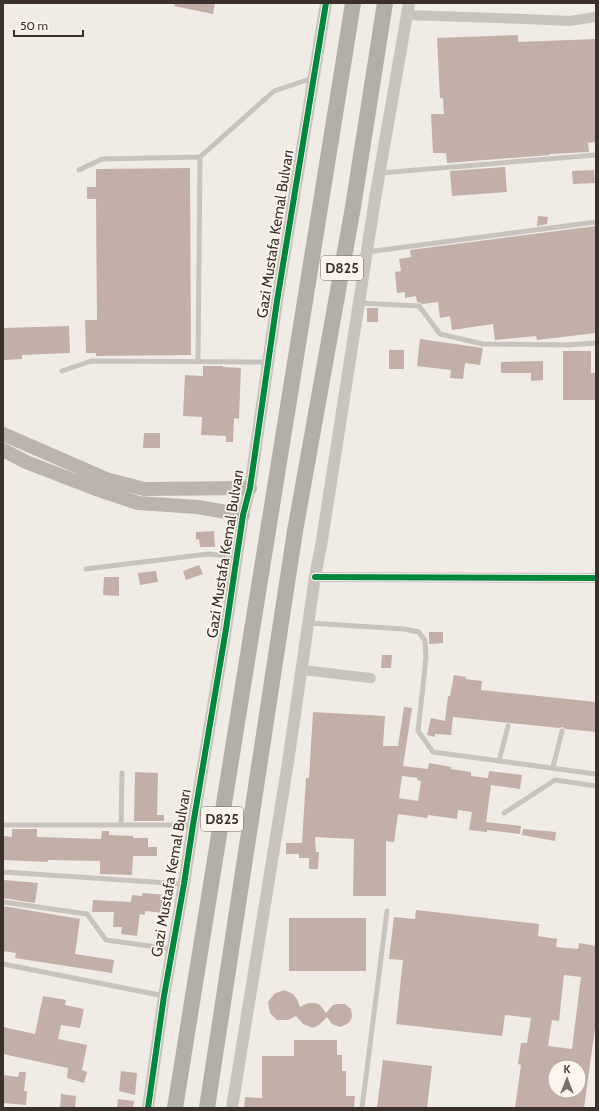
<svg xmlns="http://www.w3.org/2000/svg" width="599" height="1111" font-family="Cabin,sans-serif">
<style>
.building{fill:#c3afa7;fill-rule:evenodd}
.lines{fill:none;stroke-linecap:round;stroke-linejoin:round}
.service{stroke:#c9c3be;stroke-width:5}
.minor{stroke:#c9c3be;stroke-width:10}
.tertiary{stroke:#c9c3be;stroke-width:12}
.secondary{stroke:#bab3ae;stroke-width:14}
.trunk{stroke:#b4aea8;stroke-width:16}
.cycleway-casing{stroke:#fbf5ee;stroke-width:8}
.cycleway{stroke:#00873e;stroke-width:6}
.labels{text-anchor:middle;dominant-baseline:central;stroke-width:3.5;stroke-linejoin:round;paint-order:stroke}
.shield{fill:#fbf5ee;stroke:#756b66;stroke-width:1}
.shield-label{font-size:14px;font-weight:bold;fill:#3b302b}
.street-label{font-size:15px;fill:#3b302b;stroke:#fbf5ee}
</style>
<rect width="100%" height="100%" fill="#f0ebe5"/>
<path class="building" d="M175,3h40l-2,11 -39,-8z
M518,35v7l78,-3v103l-8,1 1,9 -40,2 1,1 -103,8 -1,-10h-13l-2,-39h13l-1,-16h-3l-3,-60z
M505,167l2,25 -55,4 -2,-25z
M190,168l1,187 -95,1v-3h-10l-1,-33h12l-1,-121h-9v-12h9v-18z
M594,170l1,13 -22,1 -1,-13z
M538,216l10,1 -1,7 -10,2z
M596,226v107l-59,7 -1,-4 -41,4 -2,-16 -41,6 -2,-14 -10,2 -2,-16 -15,2 -6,-2 -1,-6 -11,2v-6l-8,1 -2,-21 6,-1 -2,-12 12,-2 -1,-7z
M367,308h11v14h-11z
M69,326l1,27 -48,2v4l-19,1v-32z
M420,339l63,9 -3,17 -15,-2 -2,16 -13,-1 1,-8 -34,-4z
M389,350h15v19h-15z
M563,351h28v22h5v27h-33z
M543,361v19l-12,1v-8h-30v-11z
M203,366h20v1l18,1 -2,51 -5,-1 -1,24h-7v-6l-25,-1 1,-18 -19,-1 2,-41 18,1z
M144,433h16v15h-17z
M214,531l1,16h-15l-1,-8 -3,1v-8z
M199,565l4,9 -17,6 -3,-9z
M156,571l2,11 -18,3 -2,-12z
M104,577h15v19l-16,-1z
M429,632h14v11l-14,1z
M382,655h10l-1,13h-10z
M454,675l12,2 -1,2 17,2 -1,9 115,12v30l-31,-3 -2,-2 -4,1 -106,-11 -2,18 -16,-1v3l-8,-2 4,-17 14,3 3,-25h2z
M404,707l8,1 -9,58 25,3 1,-6 22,4v2l20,3v4l17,2 1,-7 33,4 -2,14 -29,-4 -5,37 35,4 -1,8 -33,-4v2l-18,-2 3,-18 -14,-2 -1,9 -29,-4 -1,3 -29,-4 -4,28 -8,-1v55h-33l1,-57 -39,-2 1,15h3l-1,17h-9v-11h-10v-4h-13v-11h16l4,-65h3l4,-66 72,4 -2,30h15zM402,776l16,2 -1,2 4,1 -3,20 -19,-3z
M135,772l23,1 -1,42h7v6h-30z
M12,829h25v8l64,2 1,-8h7v4l24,1v2h15v9h9v9h-24l-1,19 -32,-1v-13l-52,-1v2l-45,-2v-24l9,1z
M523,829l33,3 -1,9 -33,-6z
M4,880l34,3 -3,20 -32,-5z
M143,893l23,2 -2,18 -19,-2v4l-5,-1 -3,22 -16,-2 1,-7h-9l1,-15h-22l1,-12 38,2 1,-7 10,1z
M3,906l77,13 -5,35 39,6 -2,13 -97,-15 1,-5 -13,-2z
M416,910l123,14 -1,12 19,3 -1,8 22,2 1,-6 17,3v75l-12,87h-69l6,-43 -3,-1 3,-21h6l4,-25 -26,-3 -3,21 -106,-12 7,-64 -14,-1 5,-42 21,2zM564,975l17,2 -9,72 -24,-3 4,-26 7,1zM555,1067h24v24h-24z
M289,918h77v53h-77z
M284,990l9,4 4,5 3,8 8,-4h8l4,2 6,8 7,-8 4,-1h8l6,5 1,8 -2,4 -3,3 -7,3 -8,-3 -5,-7 -8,8 -6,3 -10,-4 -7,-8 -8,4h-11l-7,-7 -2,-11 6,-8z
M43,996l23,4 -1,5 19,4 -4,19 -19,-3 -3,14 29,6 -5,25 5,2 -3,11 -17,-5 1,-10 -65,-14v-27l32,7z
M294,1040h43v15h5v16h4v25h9l-1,12h-110l1,-11 17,1v-42h32z
M383,1060l49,6 -5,42h-50z
M121,1071l16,2 -2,22 -16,-4z
M19,1072h7l-2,19h3l-1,14 -23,-2v-28l15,2z
M61,1094l15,2 -1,12h-15z
M118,1099l16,2 -1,7h-16z"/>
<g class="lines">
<path class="service" d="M79,170l23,-11 98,-2
M380,173l216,-18
M367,252l229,-30
M359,303l60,3 21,28 43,10 84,1 29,-2
M198,362l2,-205 74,-66 39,-13
M62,371l29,-10 177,1
M86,569l122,-15 29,3
M309,623l95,6 15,3 6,9 1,17 -8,73 15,21 163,22
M499,761l9,-35
M553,767l9,-36
M504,813l51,-33 41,6
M3,825h190
M121,825l1,-52
M3,872l180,12
M3,902l84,12 19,26 66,9
M3,964l161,32
M362,1108l25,-197"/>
<path class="minor" d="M407,15l118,4 44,2 27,-4
M315,577l281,1
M302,670l69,8"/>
<path class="tertiary" d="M148,1108l16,-112 20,-112 9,-59 33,-196 17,-114 7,-27 27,-187 49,-298
M232,1108l56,-346 27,-185 7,-37 54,-347 33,-190"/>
<path class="secondary" d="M3,434l103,45 38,10 106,-1
M3,450l23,12 70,27 42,14 60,4 45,8"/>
<path class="trunk" d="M175,1108l178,-1105
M207,1108l88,-577 58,-324 32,-204"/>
<defs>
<path id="cycleway" d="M315,577l281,1
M148,1108l16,-112 20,-112 9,-59 33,-196 17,-114 7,-27 27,-187 49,-298"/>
</defs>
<use href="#cycleway" class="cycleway-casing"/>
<use href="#cycleway" class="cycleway"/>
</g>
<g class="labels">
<g class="shield">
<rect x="321" y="256" width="42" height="24" rx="3"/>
<rect x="201" y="807" width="42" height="24" rx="3"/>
</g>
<g class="shield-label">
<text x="342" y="268">D825</text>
<text x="222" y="819">D825</text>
</g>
<g class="street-label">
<text transform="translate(275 234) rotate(-81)">Gazi Mustafa Kemal Bulvarı</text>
<text transform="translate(225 554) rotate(-81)">Gazi Mustafa Kemal Bulvarı</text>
<text transform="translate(171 873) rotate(-80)">Gazi Mustafa Kemal Bulvarı</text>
</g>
</g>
<rect width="599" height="1111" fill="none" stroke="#3b302b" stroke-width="8"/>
<g transform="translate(567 1079)"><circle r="19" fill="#fbf5ee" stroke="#aea6a0"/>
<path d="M0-3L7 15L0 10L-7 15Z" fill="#7a716c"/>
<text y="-6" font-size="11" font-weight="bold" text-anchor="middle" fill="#3b302b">K</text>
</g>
<path d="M14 30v6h69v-6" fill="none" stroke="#3b302b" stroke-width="2"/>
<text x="20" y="30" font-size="12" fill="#3b302b" stroke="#fbf5ee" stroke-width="3" paint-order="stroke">50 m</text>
</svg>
